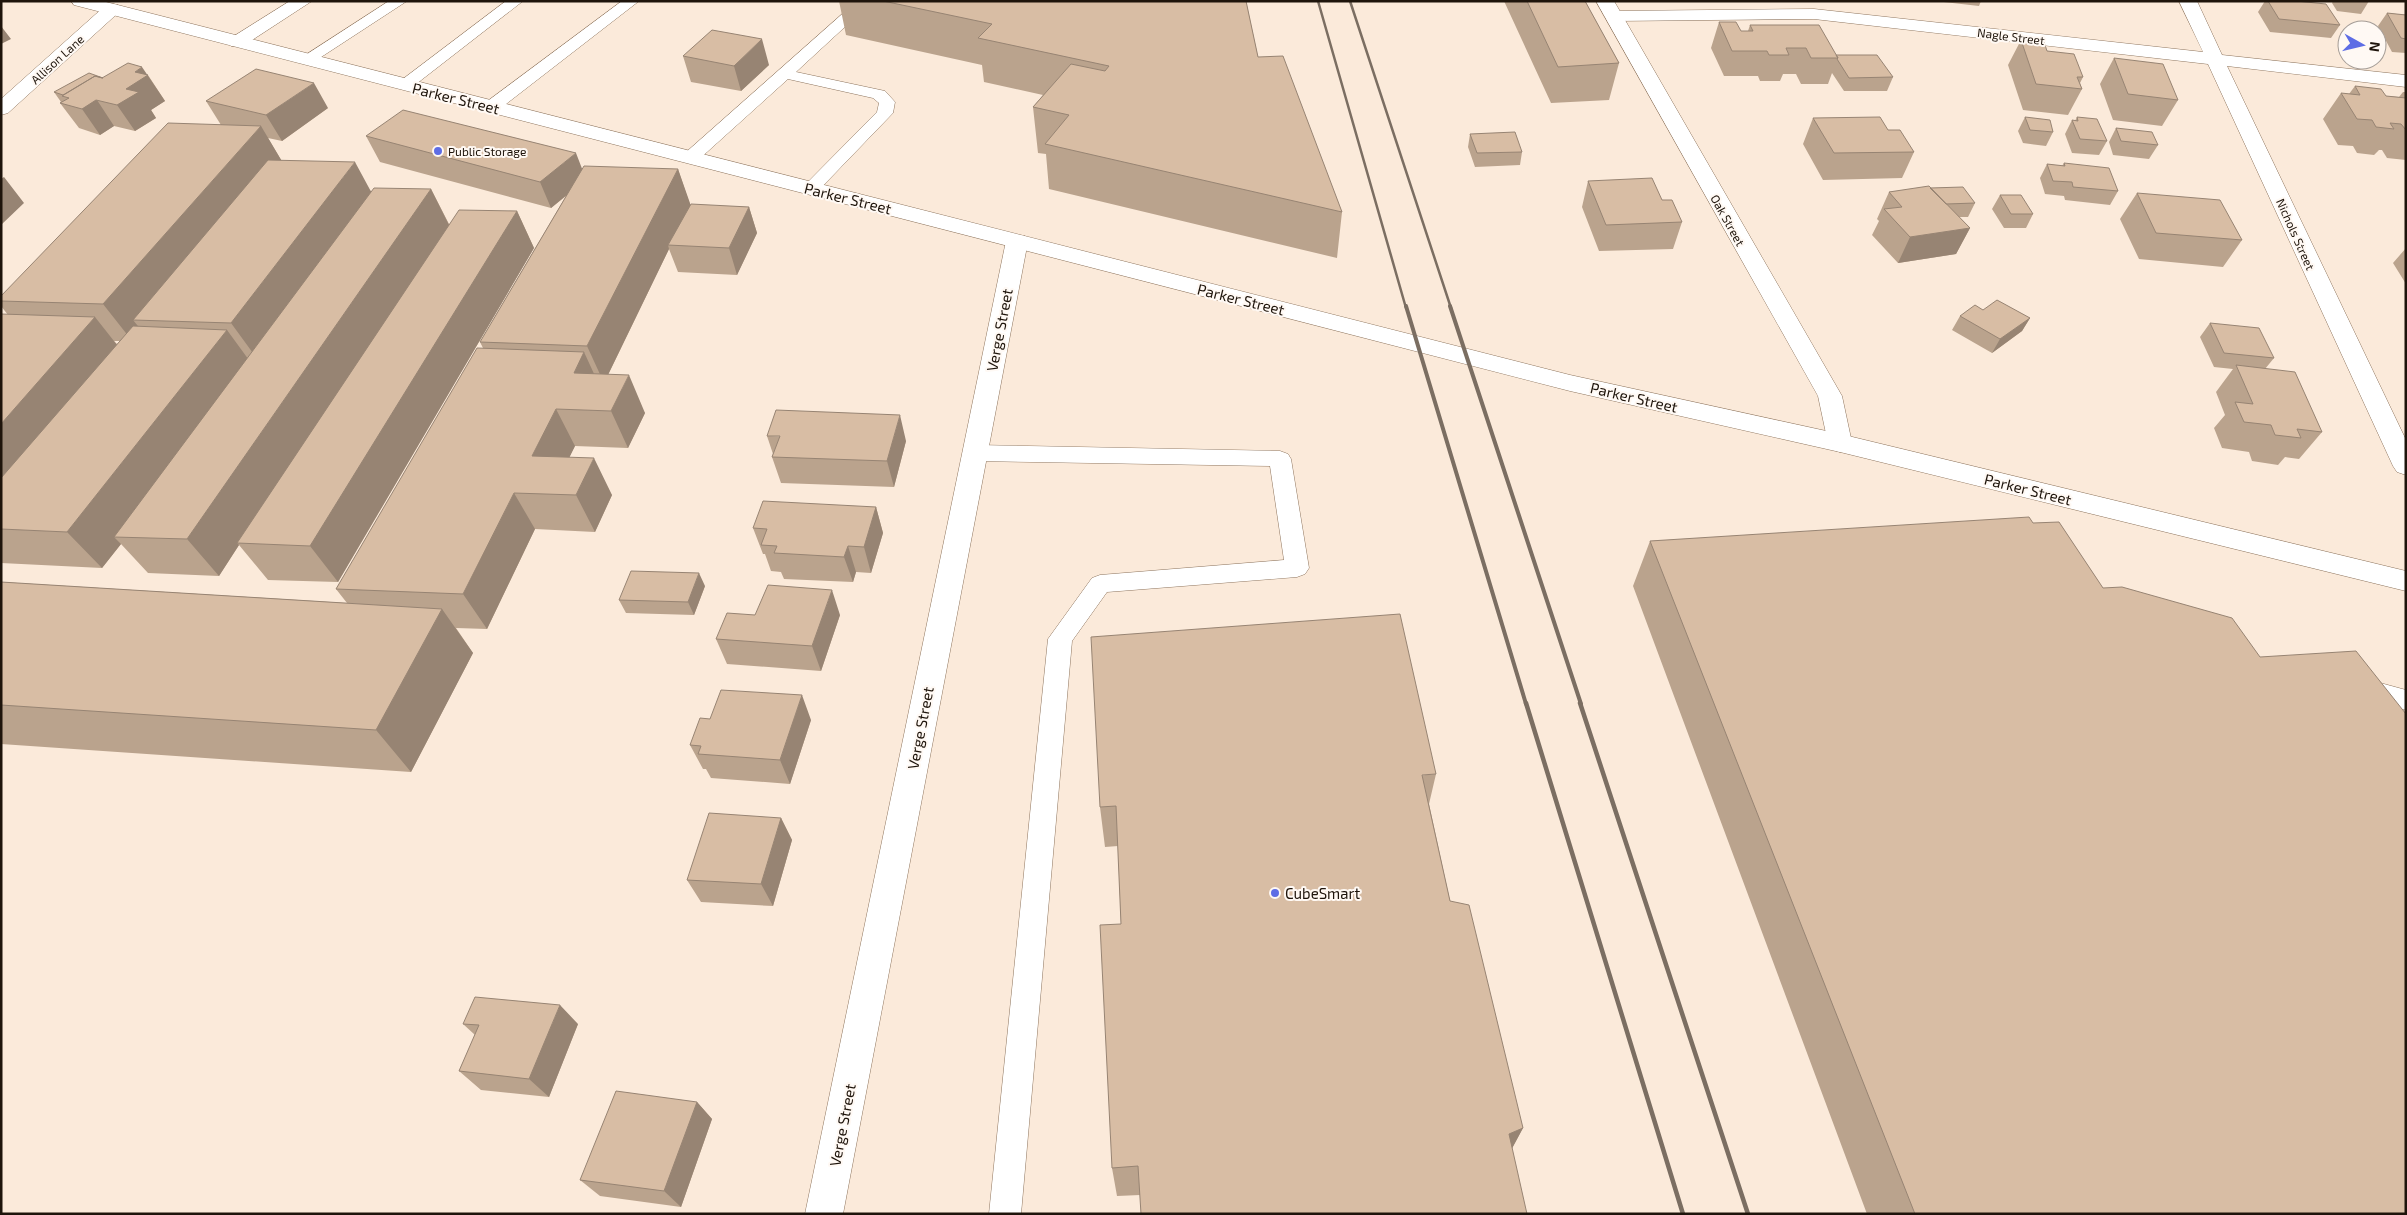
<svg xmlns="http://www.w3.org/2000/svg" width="2407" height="1215" font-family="'Exo 2',sans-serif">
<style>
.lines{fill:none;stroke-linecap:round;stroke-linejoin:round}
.lane-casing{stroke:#8e755e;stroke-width:1}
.street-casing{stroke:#8e755e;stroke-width:1}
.secondary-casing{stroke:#8e755e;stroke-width:1}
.primary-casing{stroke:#8e755e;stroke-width:1}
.lane{fill:#fff;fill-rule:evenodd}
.street{fill:#fff;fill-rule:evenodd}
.secondary{fill:#fff;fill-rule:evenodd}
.primary{fill:#fff;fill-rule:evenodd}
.rail-far2{stroke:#7b6e62;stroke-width:2.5}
.rail-far1{stroke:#7b6e62;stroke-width:4}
.rail{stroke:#7b6e62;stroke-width:4.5}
.wall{fill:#baa38d;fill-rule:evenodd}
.shaded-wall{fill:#978473}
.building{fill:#d8bda4;stroke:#978473}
.poi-dot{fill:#5e6de5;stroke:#fff9f4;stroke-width:2}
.labels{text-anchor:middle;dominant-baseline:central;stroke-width:4;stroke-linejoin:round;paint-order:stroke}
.far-street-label{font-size:12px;fill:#1e140b;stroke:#fff9f4}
.far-poi-label{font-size:12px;fill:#1e140b;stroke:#fff9f4;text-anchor:start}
.street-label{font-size:15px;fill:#1e140b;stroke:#fff9f4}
.poi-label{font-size:15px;fill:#1e140b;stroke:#fff9f4;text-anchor:start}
</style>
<rect width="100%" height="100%" fill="#fbeada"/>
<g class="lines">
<defs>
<path id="lane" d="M389,1h18l-95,62h-12l-2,-3z
M506,1h17l-112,87h-12l-2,-3 2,-3z
M622,1h17l-142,110h-12l-2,-4 2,-4z
M857,1h16l-77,71 89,19 10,11 -2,11 -77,80h-12l-3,-4 76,-77 2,-9 -6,-5 -85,-19 -92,83h-12l-3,-4 3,-4z
M974,445l306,6 8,3 3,5 18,109 -4,6 -8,3 -190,15 -35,49 -51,573h-32l59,-575 44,-61 8,-3 184,-15 -14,-94 -296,-5 -8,-3 -3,-5 3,-5z
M2362,678l44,12v20l-53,-15 -3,-7 3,-7z"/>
<path id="street" d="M290,1h22l-69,45h-12l-3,-4 3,-4z
M2179,1h18l25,54 184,20v12l-179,-21 179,374v35l-9,-3 -4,-6 -185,-402 -394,-45 -200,2 -6,-1 -3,-4 3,-4 6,-1 200,-2 389,43z
M112,4l6,1 3,4 -3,4 -110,100 -7,2v-16l105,-94z
M1017,235l8,1 3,5 -185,973h-38l201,-973 3,-5z"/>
<path id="secondary" d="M1596,1h18l228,395 10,47 -3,6 -9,3 -9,-3 -3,-6 -10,-47z"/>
<path id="primary" d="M71,1h31l1468,374 270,59 566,137v20l-566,-139 -270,-61 -1496,-386z"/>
</defs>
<use href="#lane" class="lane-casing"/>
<use href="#street" class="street-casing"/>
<use href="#secondary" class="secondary-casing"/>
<use href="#primary" class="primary-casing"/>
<use href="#lane" class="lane"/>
<use href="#street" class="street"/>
<use href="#secondary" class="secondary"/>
<use href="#primary" class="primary"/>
<path class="rail-far2" d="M1318,1l88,307
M1350,1l101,307"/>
<path class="rail-far1" d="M1406,306l120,398
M1450,306l131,398"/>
<path class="rail" d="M1526,703l157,511
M1580,703l168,511"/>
</g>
<path class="wall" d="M839,1h407l12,56 84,155 -5,46 -288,-69 -3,-35 -8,-1 -5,-46 10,-12 -59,-13 -2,-17 -136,-30z
M1504,1h81l34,62 -10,37 -58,3z
M1935,1h46l-2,5z
M2265,1h31l44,24 -9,13 -61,-6 -12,-20z
M2333,1h36l-8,13 -24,-3 -5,-8z
M2387,13l19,2v38l-14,-1 -14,-26z
M1719,22l22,9h7l2,-6 86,30 57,22 -6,14h-43l-12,-18 -4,11h-27l-5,-10h-13l-3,7h-20l-2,-5h-34l-13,-28z
M2021,40l26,11 36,26 -3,6 2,6 -14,26 -45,-5 -15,-45z
M683,56l86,9 -28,26 -50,-9z
M2114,58l64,42 -16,26 -49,-6 -13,-36z
M148,75l17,26 -14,9 5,8 -21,13 -21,-5 -14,9 -21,-7 -19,-25 1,-1 -7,-10 49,-14z
M2355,86l31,10 13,1 4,-5h3v68l-19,-2 -5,-8h-3l-5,5 -17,-2 -4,-7 -15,-1 -15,-26 18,-26 8,1z
M206,101l122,7 -46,33 -14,-3 13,22 90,31 60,-2 18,35 68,-13 17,37 -196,334 -70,-2 -29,-35 -20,31 -71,-3 -27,-29 -19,24 -101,-5v-249l7,1 -7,-9v-10l220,-171zM114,341h6l-3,3z
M2025,117l28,15 -7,14 -23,-3 -5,-12z
M2077,117l30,24 -8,14 -27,-2 -7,-19 7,-14 3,1z
M1813,118l75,12 26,22 -12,26 -79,2 -20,-36z
M2116,128l42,17 -9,14 -36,-4 -4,-13z
M1470,134l52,18 -2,13 -45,2 -7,-20z
M366,136l216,33h96l12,36 59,2 8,26 -20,42 -59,-3 -9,-23 -61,126 37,38 -17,35 -53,-2 -6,11 43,38 -17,37 -60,-3 -48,100 -31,-1 17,25 -62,119 -410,-28v-162l346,21 -11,-14 147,-241 -3,-6 86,-146 -15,12 -171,-46z
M2064,163l54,28 -8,14 -45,-5 -1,-4 -19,-2 -5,-16 7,-14 15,2z
M1588,181l74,19 20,22 -9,27 -74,2 -17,-44z
M1930,188l45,15 -7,14h-9l11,11 -14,26 -58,9 -26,-28 7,-14 -2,-2 12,-27z
M2137,193l105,47 -19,27 -84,-8 -19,-40z
M2000,195l33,19 -7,14h-22l-12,-19z
M2406,248v36l-13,-21z
M1983,310l47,8 -8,13 -30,22 -40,-23 8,-14z
M2210,323l64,35 -9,11 57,63 -23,27 -14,-2 -7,8 -26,-4 -3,-9 -27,-4 -8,-20 11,-13 -9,-23 17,-23 -19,-2 -14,-30z
M767,436l139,5 -12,46 -113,-4 -9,-26 1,-3z
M876,507l7,26 -12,40 -15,-1 -3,10 -69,-3 -3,-7 -10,-1 -6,-17h-2l-10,-26z
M2033,523l70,65 157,69 146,557h-539l-234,-628 17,-45z
M705,586l-11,29 -68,-2 -7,-13z
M755,615h85l-19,56 -94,-7 -11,-25z
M710,719l101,1 -21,64 -79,-6 -5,-9h-3l-13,-24z
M1436,774l-7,30 21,97 73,227 -11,20 -372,47 -23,1 -5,-28 9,-244 -3,-78 -13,1 -5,-40z
M781,818l11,22 -19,66 -72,-4 -14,-22z
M463,1024h115l-29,73 -68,-7 -22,-19 16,-36z
M697,1102l15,17 -31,88 -81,-11 -20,-16z"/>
<path class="shaded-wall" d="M1,26l10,13 -10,5z
M762,39l7,26 -28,26 -7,-25z
M142,67l23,34 -14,9 5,8 -21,13 -18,-26 18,-33z
M314,83l14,25 -46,33 -16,-26z
M97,100l17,26 -14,9 -18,-26 -5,-2z
M261,126l22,37 -150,157 9,11 -9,11 -30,-38z
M576,153l10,26 -35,29 -11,-26z
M355,162l20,37 -117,161 -27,-37z
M678,169l13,37 -23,39 1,4 -65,134 -17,-37z
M4,177l20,26 -23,22v-46z
M431,189l19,38 -213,316 2,2 -20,31 -32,-37z
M749,207l8,26 -20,42 -8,-27z
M517,211l17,37 -196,334 -28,-36z
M1970,228l-14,26 -58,9 12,-26z
M95,317l30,38 -124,147v-78z
M2030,318l-8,13 -30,22 8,-14z
M227,330l27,37 -140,170 7,7 -19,24 -35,-36z
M584,352l17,37 -10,22 -17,-38z
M629,375l16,38 -17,35 -17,-37z
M556,409l19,37 -23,47 -20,-37z
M900,415l6,26 -12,46 -7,-26z
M594,458l18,37 -17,37 -19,-37z
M514,493l21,36 -48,100 -24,-35z
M876,507l7,26 -12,40 -7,-26z
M848,546l8,26 -3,10 -9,-25z
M699,573l6,13 -11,29 -6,-13z
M832,590l8,25 -19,56 -9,-25z
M442,609l31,44 -62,119 -35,-42z
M802,695l9,25 -21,64 -10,-24z
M781,818l11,22 -19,66 -12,-22z
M560,1005l18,19 -29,73 -20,-18z
M697,1102l15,17 -31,88 -17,-16z
M1523,1128l-16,30 2,-24z"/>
<path class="building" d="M883,1h363l12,56 25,-1 59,156 -297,-68 24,-29 -36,-8 38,-43 34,7 4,-5 -131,-28 14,-14z
M1527,1h58l34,62 -61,4z
M2268,1h28l30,3 14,21 -61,-6z
M2387,13l19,2v24l-5,-1z
M1719,22h17l5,9h12l-3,-6h69l19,33h-27l-5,-10h-20l3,7h-20l-2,-4h-35z
M712,30l50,9 -28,27 -51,-10z
M2021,40l23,2 3,9 27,3 9,23h-6l5,12 -46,-5z
M1836,55h41l16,22 -44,1 -12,-19 1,-1z
M2114,58l49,6 15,36 -50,-6z
M128,63l14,4 -7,5 13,3 -22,14 13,3 -22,13 -21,-5 -14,9 -22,-6 9,-5 -7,-2 33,-20 7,2z
M256,69l58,14 -48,32 -60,-14z
M89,73l14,5 -8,-2 -32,19 -9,-3z
M2355,86l26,3 5,7 20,2v32l-5,-6 -11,-1 4,6 -18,-2 -4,-7 -15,-1 -16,-26 19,2z
M403,110l173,43 -36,29 -174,-46z
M1880,117l8,13h12l14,22 -80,1 -21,-35z
M2025,117l25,3 3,12 -23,-2z
M2077,117l20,2 10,22 -27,-2 -8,-19 6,1z
M168,123l93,3 -158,178 -102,-3v-5z
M2116,128l36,4 6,13 -37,-4z
M1515,132l7,20 -45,1 -7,-19z
M268,160l87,2 -124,161 -98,-3z
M2064,163l45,5 9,23 -45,-4 -1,-5 -19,-1 -6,-17 18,2z
M584,166l94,3 -91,177 -107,-4z
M1652,178l10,22h10l10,22 -76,3 -18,-44z
M1929,186l41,42 -60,9 -26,-28 18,-2 -13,-15z
M1963,187l12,16 -29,1 -16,-16z
M374,188l57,1 -244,350 -73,-2z
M2137,193l83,7 22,40 -86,-7z
M2000,195h21l12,19h-22z
M691,204l58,3 -20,41 -61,-3z
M459,210l58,1 -207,335 -73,-3z
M1997,300l33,18 -30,21 -40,-23 15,-11 8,5z
M1,314l94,3 -94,107z
M2210,323l49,5 15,30 -50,-5z
M133,326l94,4 -160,202 -66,-3v-51z
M477,348l107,4 -10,21 55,2 -18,36 -55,-2 -24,47 62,2 -18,37 -62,-2 -51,101 -127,-5z
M2236,365l59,7 27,60 -25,-3 4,9 -26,-3 -4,-10 -27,-3 -9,-20 18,2z
M776,410l124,5 -13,46 -115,-4 8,-21h-13z
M763,501l113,6 -12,40 -16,-1 -4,11 -70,-4 3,-7 -16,-1 6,-16 -14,-1z
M2029,517l4,6 26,-1 44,66 19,-1 110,31 28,39 96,-6 50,63v500h-491l-265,-673z
M631,571l68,2 -11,29 -69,-2z
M1,582l441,27 -66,121 -375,-25z
M768,585l64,5 -20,56 -96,-7 11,-26 28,2z
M1400,614l36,160 -14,1 28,126 19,4 54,223 -14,6 18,80h-386l-3,-48 -26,2 -12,-243 21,-1 -5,-118 -16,1 -9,-170z
M721,690l81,5 -22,65 -82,-6 3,-8 -11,-1 10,-27 10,1z
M709,813l72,5 -20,66 -74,-4z
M475,997l85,8 -31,74 -70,-8 20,-46 -16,-1z
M616,1091l81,11 -33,89 -84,-11z"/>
<g class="poi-dot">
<circle cx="438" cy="151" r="5"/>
<circle cx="1275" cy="893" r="5"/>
</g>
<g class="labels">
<g class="far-street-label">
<text transform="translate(2011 36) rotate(7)">Nagle Street</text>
<text transform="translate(57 59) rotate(-42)">Allison Lane</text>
<text transform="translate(1728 220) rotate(61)">Oak Street</text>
<text transform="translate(2296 234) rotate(66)">Nichols Street</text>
</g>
<g class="far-poi-label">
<text x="448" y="151">Public Storage</text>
</g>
<g class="street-label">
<text transform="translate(456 98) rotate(14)">Parker Street</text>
<text transform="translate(848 198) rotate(14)">Parker Street</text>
<text transform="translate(1241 299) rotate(14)">Parker Street</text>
<text transform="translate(999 330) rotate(-79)">Verge Street</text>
<text transform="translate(1634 397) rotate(13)">Parker Street</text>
<text transform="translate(2028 489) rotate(14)">Parker Street</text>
<text transform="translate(920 728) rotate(-79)">Verge Street</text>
<text transform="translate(842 1125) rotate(-79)">Verge Street</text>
</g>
<g class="poi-label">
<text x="1285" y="893">CubeSmart</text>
</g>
</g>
<rect width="2407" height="1215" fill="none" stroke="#1e140b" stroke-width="5"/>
<g transform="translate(2362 45) rotate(98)"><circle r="24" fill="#fff9f4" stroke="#a59d97"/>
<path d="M0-4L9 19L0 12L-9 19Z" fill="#5e6de5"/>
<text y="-8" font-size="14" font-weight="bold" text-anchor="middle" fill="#1e140b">N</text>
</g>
</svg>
